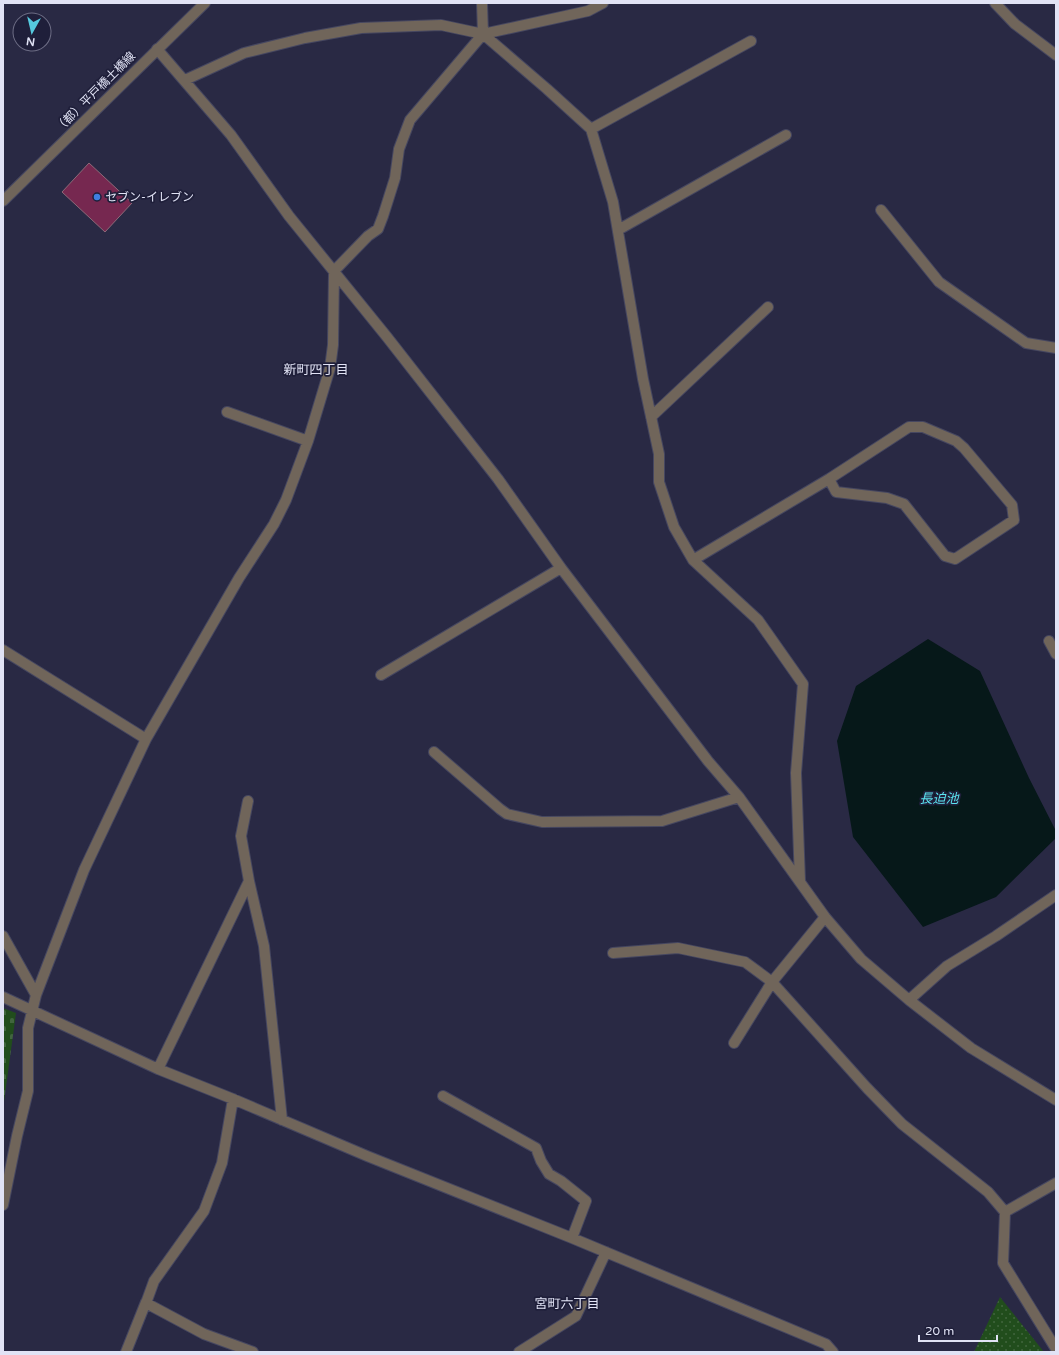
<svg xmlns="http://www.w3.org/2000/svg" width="1059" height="1355" font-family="'Varela Round','Noto Sans JP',sans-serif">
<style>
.cemetery{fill:url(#cemetery-stones)}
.park{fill:url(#park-dots)}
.water{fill:#061819}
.building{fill:#762850;stroke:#8d6978}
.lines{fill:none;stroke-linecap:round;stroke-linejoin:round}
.minor-casing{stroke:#464760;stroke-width:12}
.tertiary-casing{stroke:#464760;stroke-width:12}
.minor{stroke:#70655a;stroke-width:10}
.tertiary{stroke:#70655a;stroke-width:10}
.shop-dot{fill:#3f7fe0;stroke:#1f1f3a;stroke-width:1.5}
.labels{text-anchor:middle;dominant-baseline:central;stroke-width:3.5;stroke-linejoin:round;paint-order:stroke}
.street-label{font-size:12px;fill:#e1e3f5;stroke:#1f1f3a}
.poi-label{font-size:12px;fill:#e1e3f5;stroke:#1f1f3a;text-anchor:start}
.neighbourhood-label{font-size:13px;fill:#e1e3f5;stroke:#1f1f3a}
.water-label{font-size:13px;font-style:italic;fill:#5be4f1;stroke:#1f1f3a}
</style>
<defs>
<pattern id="cemetery-stones" width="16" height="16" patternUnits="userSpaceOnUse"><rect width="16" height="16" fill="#214d1c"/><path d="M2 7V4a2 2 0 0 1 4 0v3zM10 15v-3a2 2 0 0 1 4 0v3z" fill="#41663e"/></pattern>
<pattern id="park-dots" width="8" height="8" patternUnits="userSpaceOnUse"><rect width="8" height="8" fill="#214d1c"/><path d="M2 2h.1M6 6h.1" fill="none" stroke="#41663e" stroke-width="1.8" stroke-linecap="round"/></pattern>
</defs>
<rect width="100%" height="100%" fill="#292944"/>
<path class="cemetery" d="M3,1008l13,5 -13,96z"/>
<path class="park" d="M1000,1297l44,55h-70z"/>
<path class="water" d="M928,639l52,32 49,107 27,53v7l-60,59 -73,30 -70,-90 -16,-96 19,-55z"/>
<path class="building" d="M89,163l43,40 -27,29 -43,-40z"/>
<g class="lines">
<defs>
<path id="minor" d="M995,3l20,21 41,31
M483,34l64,55 44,40 22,73 30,177 16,75v28l15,45 19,33 65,60 45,64 -7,89 4,108
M157,49l74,86 58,81 98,121 111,142 63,89 147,193 31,36 86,120 36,42 48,41 62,48 85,52
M185,80l59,-27 61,-15 56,-10 80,-3 42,9 105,-23 15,-8
M591,129l160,-88
M881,210l58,72 87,61 30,5
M618,230l168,-95
M227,412l81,29
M651,417l117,-110
M693,560l136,-81 80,-52h14l33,14 8,7 48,57 2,15 -59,39 -10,-3 -41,-52 -17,-6 -51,-6 -7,-13
M1049,641l7,13
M3,650l143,89
M381,675l180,-107
M434,752l66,57 7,5 35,8 120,-1 77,-24
M248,801l-7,35 8,45
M825,917l-53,65 95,106 35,36 86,68 17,20
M3,936l33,59
M613,953l65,-5 67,14 27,20 -38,61
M3,997l155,72 75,30 134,57 205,82 254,106 7,8
M909,1000l38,-34 49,-30 60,-41
M158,1069l91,-188 15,65 18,174
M443,1096l93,52 5,13 8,13 12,7 25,20 -14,37
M233,1099l-11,64 -18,48 -50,70 -8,22 58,31 49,18
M1056,1183l-51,29 -2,51 53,86
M3,1205l14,-69 11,-45v-63l8,-33 48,-125 62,-131 93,-161 35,-54 12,-24 22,-59 22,-73 3,-23 1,-74 34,-35 10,-7 5,-13 12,-38 4,-29 11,-29 73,-86 -1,-31
M126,1352l20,-50
M519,1352l57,-36 30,-64"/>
<path id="tertiary" d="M3,201l202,-198"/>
</defs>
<use href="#minor" class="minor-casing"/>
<use href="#tertiary" class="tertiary-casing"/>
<use href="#minor" class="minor"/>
<use href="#tertiary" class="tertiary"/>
</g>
<circle class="shop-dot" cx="97" cy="197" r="4"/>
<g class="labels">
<g class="street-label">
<text transform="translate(95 92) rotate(-45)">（都）平戸橋土橋線</text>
</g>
<g class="poi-label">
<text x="105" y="197">セブン-イレブン</text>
</g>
<g class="neighbourhood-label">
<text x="316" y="370">新町四丁目</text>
<text x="567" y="1304">宮町六丁目</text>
</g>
<g class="water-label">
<text x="939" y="799">長迫池</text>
</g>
</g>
<rect width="1059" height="1355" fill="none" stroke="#e1e3f5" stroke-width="8"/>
<g transform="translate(32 32) rotate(188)"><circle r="19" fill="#1f1f3a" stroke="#6d6d85"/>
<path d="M0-3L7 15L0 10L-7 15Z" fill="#55cadf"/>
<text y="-6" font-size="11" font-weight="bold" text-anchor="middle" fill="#e1e3f5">N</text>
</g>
<path d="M919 1335v6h78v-6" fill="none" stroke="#e1e3f5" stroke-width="2"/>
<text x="925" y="1335" font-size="12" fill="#e1e3f5" stroke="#1f1f3a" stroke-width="3" paint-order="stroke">20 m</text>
</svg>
